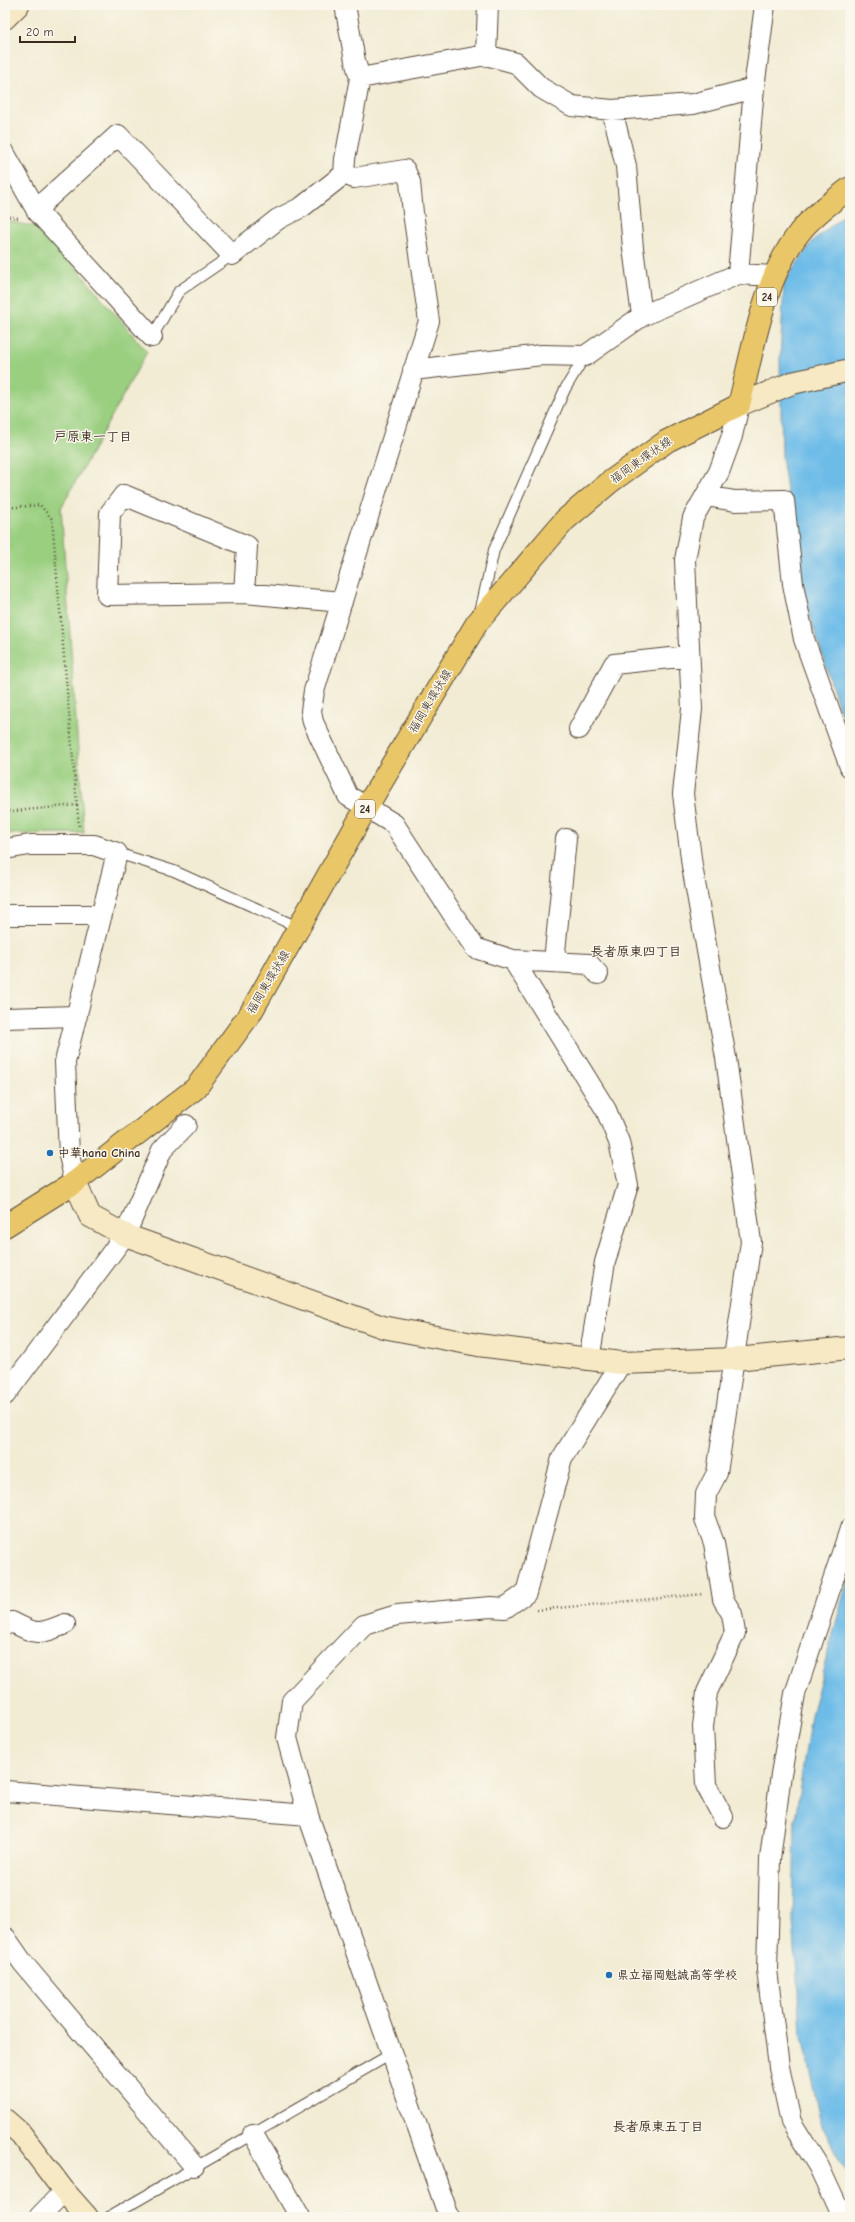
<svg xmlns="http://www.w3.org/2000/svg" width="855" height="2222" font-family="'Comic Neue','Klee One',sans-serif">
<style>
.green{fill:#9acf80;stroke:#6a7c4f}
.water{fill:#6dbce8;stroke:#547383}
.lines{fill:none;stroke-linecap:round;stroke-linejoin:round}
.lane-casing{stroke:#564739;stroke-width:12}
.street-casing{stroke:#564739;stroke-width:22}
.secondary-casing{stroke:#564739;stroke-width:24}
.primary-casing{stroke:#564739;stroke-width:24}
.path{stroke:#564739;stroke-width:2.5;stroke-dasharray:1 3;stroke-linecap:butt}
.lane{stroke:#fff;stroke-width:10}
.street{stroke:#fff;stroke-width:20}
.secondary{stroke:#f6e9c3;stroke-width:22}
.primary{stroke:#e9c769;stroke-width:22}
.poi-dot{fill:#1f6fb2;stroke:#fbf7ec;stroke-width:1.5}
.labels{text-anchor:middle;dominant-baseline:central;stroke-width:3;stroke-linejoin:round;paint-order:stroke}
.shield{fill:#fbf7ec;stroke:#75685c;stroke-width:1}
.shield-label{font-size:11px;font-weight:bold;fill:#3b2a1e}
.street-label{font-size:12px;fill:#3b2a1e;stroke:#fbf7ec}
.poi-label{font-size:12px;font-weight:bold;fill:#3b2a1e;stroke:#fbf7ec;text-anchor:start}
.neighbourhood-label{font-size:13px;font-weight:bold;fill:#3b2a1e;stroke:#fbf7ec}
</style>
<rect width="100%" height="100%" fill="#fbf7ec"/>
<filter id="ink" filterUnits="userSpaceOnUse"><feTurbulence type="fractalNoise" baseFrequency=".025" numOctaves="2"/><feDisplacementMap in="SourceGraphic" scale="8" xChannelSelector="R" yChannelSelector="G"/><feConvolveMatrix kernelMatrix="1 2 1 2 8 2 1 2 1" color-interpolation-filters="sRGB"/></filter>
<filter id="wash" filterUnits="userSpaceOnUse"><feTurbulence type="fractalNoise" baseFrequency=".012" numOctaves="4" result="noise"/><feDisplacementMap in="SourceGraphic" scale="16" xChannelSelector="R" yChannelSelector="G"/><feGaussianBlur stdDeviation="0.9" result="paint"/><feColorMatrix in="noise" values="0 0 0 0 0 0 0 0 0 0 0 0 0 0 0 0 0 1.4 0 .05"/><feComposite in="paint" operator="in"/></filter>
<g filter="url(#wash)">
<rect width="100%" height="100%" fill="#f2ecd4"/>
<path class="green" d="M5,221l38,7 104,124 -86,156 23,325 -79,1z"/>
<path class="water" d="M850,210v532l-48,-151 -20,-134 -2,-97 4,-78 29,-41z
M850,1571v610l-29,-58 -20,-91 -8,-111 2,-101 16,-105z"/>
</g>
<g filter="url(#ink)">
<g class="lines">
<defs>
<path id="lane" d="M152,337l27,-46 53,-36
M480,612l14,-62 71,-161 20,-33
M117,853l57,18 126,57
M109,2217l284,-164"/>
<path id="street" d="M345,5l10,56 5,17 -15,81 -1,15 10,4 51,-8 5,12 3,31 16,108 -115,370 -3,20 2,11 35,74 46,28 81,124 38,12 93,150 13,32 9,43 -23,77 -16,98
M486,55l2,-50
M360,78l126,-23 30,8 25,25 31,18 40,4 81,-6 61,-16
M612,110l14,56 7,82 9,68
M5,154l32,57 115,126
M37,211l9,-11 72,-65 114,120 46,-36 24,-12 42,-33
M738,274l16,-186 11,-83
M413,370l129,-15 43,1 57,-40 96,-42 35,2
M706,496l29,5 49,-1 9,84 11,55 46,128
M244,593l3,-47 -123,-51 -14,18 -3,82 137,-2 98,9
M579,729l35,-65 75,-8
M5,849l25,-4h64l23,8 -52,209 4,93 6,27
M5,915h97
M513,960l76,4 9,10
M554,962l12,-123
M5,1018l72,-2
M5,1395l120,-160 37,-85 24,-25
M5,1625l7,-3c25,13 26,13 53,2
M5,1791l303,24
M723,1817l-17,-32 -3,-58 4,-35 28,-59 -3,-19 -9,-15 -9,-56 -9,-24 1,-25 11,-21 34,-231 -25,-184 -34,-192 -9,-72 9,-85 -7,-149 8,-42 26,-46 13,-36 7,-31
M5,1937l18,26 171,203
M253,2134l47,83
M39,2217l25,-26
M449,2217l-141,-402 -21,-77 5,-37 72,-76 33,-10 94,-8 14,1 21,-15 36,-135 59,-95
M842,2217l-23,-50 -28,-45 -12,-55 -12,-97 3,-111 11,-85 14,-80 55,-165"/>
<path id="secondary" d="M5,18l13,-13
M739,405l53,-22 58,-13
M75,1182l15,34 35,19 258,92 95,18 143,18 114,-4 115,-11
M5,2120l16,14 43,57 23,26"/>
<path id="primary" d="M5,1226l70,-44 121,-94 54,-74 116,-206 111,-185 88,-103 45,-38 57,-41 72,-36c14,-54 24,-123 57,-168 13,-19 36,-35 54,-49"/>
</defs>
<use href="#lane" class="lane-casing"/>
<use href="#street" class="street-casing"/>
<use href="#secondary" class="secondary-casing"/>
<use href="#primary" class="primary-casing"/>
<path class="path" d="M5,216l14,2
M5,508l35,-3 12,14 25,286 -72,7
M77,805l2,21
M537,1610l166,-16"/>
<use href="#lane" class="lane"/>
<use href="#street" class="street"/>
<use href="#secondary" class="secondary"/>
<use href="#primary" class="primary"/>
</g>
</g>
<g class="poi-dot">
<circle cx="50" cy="1153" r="4"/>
<circle cx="609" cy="1975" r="4"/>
</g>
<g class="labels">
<g class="shield">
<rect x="757" y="288" width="20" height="18" rx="3"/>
<rect x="355" y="800" width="20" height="18" rx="3"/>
</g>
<g class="shield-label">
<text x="767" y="297">24</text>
<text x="365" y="809">24</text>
</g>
<g class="street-label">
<text transform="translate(641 460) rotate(-35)">福岡東環状線</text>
<text transform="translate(430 701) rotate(-59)">福岡東環状線</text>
<text transform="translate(268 982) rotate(-59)">福岡東環状線</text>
</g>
<g class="poi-label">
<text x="58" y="1153">中華hana China</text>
<text x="617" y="1975">県立福岡魁誠高等学校</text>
</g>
<g class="neighbourhood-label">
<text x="93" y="436">戸原東一丁目</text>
<text x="636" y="951">長者原東四丁目</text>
<text x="658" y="2126">長者原東五丁目</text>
</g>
</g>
<rect width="855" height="2222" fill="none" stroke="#fbf7ec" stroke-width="20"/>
<path d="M20 36v6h55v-6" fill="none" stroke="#3b2a1e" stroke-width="2"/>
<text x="26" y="36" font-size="12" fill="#3b2a1e" stroke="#fbf7ec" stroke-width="3" paint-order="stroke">20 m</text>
</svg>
